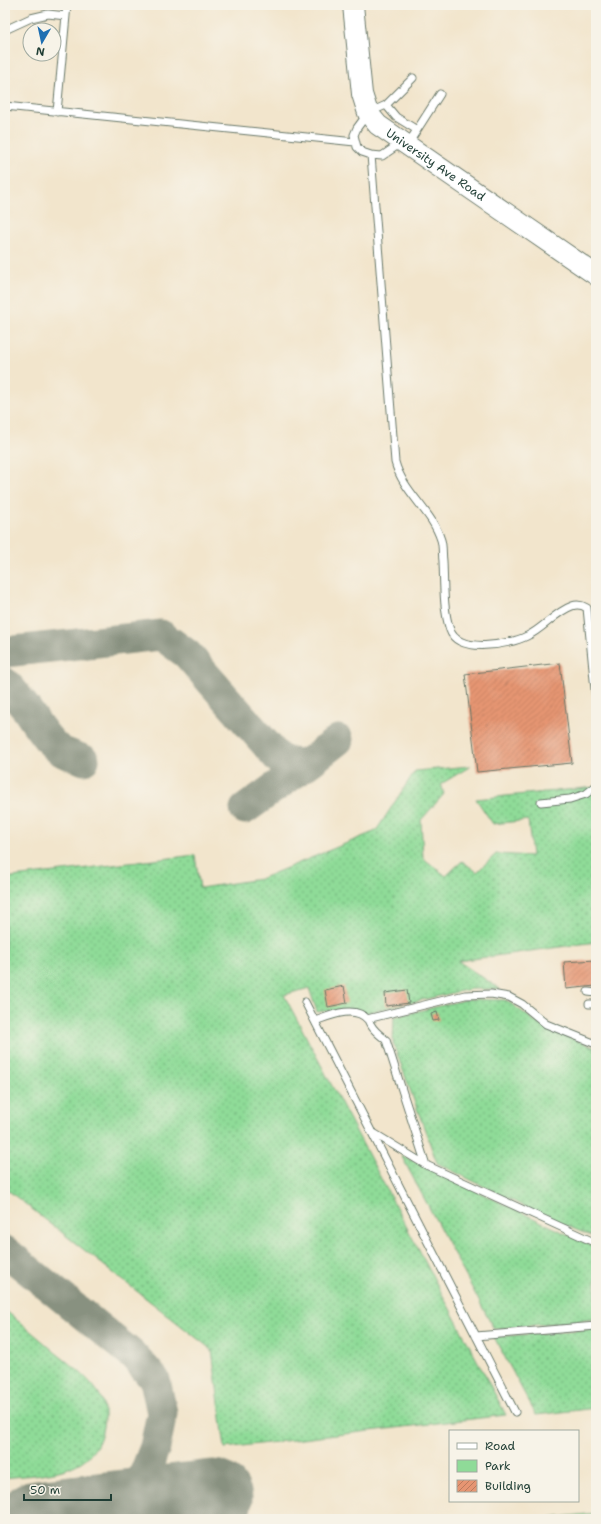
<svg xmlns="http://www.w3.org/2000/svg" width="601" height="1524" font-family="'Shantell Sans',sans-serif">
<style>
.green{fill:url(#green-dots);stroke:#578c66}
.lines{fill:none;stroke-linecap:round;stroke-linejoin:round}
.taxiway{stroke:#889180;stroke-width:31}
.runway{stroke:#889180;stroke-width:79}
.building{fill:url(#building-hatch)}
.lane-casing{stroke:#697869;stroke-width:9}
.secondary-casing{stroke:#697869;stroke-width:22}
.lane{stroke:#fff;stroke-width:7}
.secondary{stroke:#fff;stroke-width:20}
.labels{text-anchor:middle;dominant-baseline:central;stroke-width:3.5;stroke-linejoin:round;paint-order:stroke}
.street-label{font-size:12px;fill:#1f3d34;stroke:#f7f3e8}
</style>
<defs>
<pattern id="green-dots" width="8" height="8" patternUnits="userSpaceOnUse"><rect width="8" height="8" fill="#8fdb98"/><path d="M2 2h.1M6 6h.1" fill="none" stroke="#74b37d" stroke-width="1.8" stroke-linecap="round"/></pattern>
<pattern id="building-hatch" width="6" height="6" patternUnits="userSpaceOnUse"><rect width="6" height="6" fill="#e69572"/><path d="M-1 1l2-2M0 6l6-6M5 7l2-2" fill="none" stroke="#ba7b5e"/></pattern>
</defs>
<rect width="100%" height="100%" fill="#f7f3e8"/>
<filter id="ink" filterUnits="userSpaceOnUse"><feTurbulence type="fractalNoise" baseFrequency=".025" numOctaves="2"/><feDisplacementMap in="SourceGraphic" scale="8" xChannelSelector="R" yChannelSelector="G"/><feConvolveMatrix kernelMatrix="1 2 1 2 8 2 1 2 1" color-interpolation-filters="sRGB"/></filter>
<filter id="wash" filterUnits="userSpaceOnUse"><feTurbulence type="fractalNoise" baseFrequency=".012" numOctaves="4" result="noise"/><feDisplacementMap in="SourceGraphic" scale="16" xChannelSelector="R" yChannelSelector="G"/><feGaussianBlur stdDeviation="0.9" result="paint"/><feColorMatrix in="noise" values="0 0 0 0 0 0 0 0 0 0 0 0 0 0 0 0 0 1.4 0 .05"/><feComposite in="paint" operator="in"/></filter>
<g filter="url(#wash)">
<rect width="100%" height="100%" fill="#f2e5cc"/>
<path class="green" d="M471,766l-30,18 3,10 -23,26 2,38 23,18 16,-15 15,11 19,-18 36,2 -4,-36 -35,4 -17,-25 120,-12v155l-138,19 42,28h-30l-105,24 -38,-2 -10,1 -8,-24 -25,7 222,420 -281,33 -13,-98 -207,-162v-310l190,-23 5,33 60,-9 116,-48 39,-60z
M468,999l38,1 37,27 53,21v190l-53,-22 -106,-53 -44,-120 1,-26z
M401,1155l195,93v71l-102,10z
M5,1310c17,14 34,28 51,43 15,12 31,23 42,39 7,10 7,24 5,35 -8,49 -59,46 -98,51z
M596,1329v79l-60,7 -42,-78z
M596,1513v6h-55z"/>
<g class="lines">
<path class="taxiway" d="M5,652l156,-17 26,19 92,105 17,5 14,-2 28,-22
M5,683c20,17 38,59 58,69 7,3 14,5 21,8
M245,809l65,-47
M5,1251l130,106 20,23 7,33 -7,34 -11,28 -22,23 -32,15"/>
<path class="runway" d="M37,1519l176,-20"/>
</g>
<g id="blocks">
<path class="building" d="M560,663l12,100 -95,9 -12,-98z
M596,960v26l-30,3 -2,-27z
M344,986l3,17 -19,4 -3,-17z
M407,990l2,13 -23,3 -1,-13z
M437,1012l2,8 -6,1 -2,-7z"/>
</g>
</g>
<g filter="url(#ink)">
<use href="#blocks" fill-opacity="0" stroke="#697869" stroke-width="1"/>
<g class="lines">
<defs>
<path id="lane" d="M5,30l26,-12 17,-4 18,2
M386,105l10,12 21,13
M5,106l350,36
M57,112l10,-107
M401,143l-19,13 -11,-1 -9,-3 -5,-5 -3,-12 3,-7 11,-15 18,-8 27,-27
M408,144l32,-50
M371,155l24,307c8,30 37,49 46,78 2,6 1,14 2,21 1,21 0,49 7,69 8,24 59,15 77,6 16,-7 28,-24 45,-30 6,-2 10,-1 15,2l9,92
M541,802l29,-3 16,-5 10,-8
M588,992l8,1
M305,1002l210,410
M589,1004h7
M367,1019l98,-24 26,-1 18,3 13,7 24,20 50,20
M315,1021c14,-5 40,-17 53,-1 1,1 1,4 3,5 3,6 10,11 15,15l40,125 170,78
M372,1132l54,33
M476,1336l120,-10"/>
<g id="secondary">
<path id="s1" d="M353,5l9,89 6,19 10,12 218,150"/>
</g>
</defs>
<use href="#lane" class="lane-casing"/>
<use href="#secondary" class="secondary-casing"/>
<use href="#lane" class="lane"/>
<use href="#secondary" class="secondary"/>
</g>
</g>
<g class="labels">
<g class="street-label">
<text stroke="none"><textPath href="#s1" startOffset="195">University Ave Road</textPath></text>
</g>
</g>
<rect width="601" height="1524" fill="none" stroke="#f7f3e8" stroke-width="20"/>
<rect x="449" y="1430" width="130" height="72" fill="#f7f3e8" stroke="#a1aaa0"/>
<rect x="457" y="1443" width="20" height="6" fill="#ffffff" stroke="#a1aaa0"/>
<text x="485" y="1450" font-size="12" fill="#1f3d34">Road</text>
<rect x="457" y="1460" width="20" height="12" fill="#8fdb98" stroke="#a1aaa0"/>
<text x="485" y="1470" font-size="12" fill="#1f3d34">Park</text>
<rect x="457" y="1480" width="20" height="12" fill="url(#building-hatch)" stroke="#a1aaa0"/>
<text x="485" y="1490" font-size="12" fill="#1f3d34">Building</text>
<g transform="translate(42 42) rotate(189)"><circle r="19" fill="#f7f3e8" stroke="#a1aaa0"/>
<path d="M0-3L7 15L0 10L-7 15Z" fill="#1f6fb2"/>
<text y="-6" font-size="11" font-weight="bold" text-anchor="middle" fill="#1f3d34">N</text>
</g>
<path d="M24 1494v6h87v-6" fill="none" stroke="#1f3d34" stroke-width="2"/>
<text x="30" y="1494" font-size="12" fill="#1f3d34" stroke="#f7f3e8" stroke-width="3" paint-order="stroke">50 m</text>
</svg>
